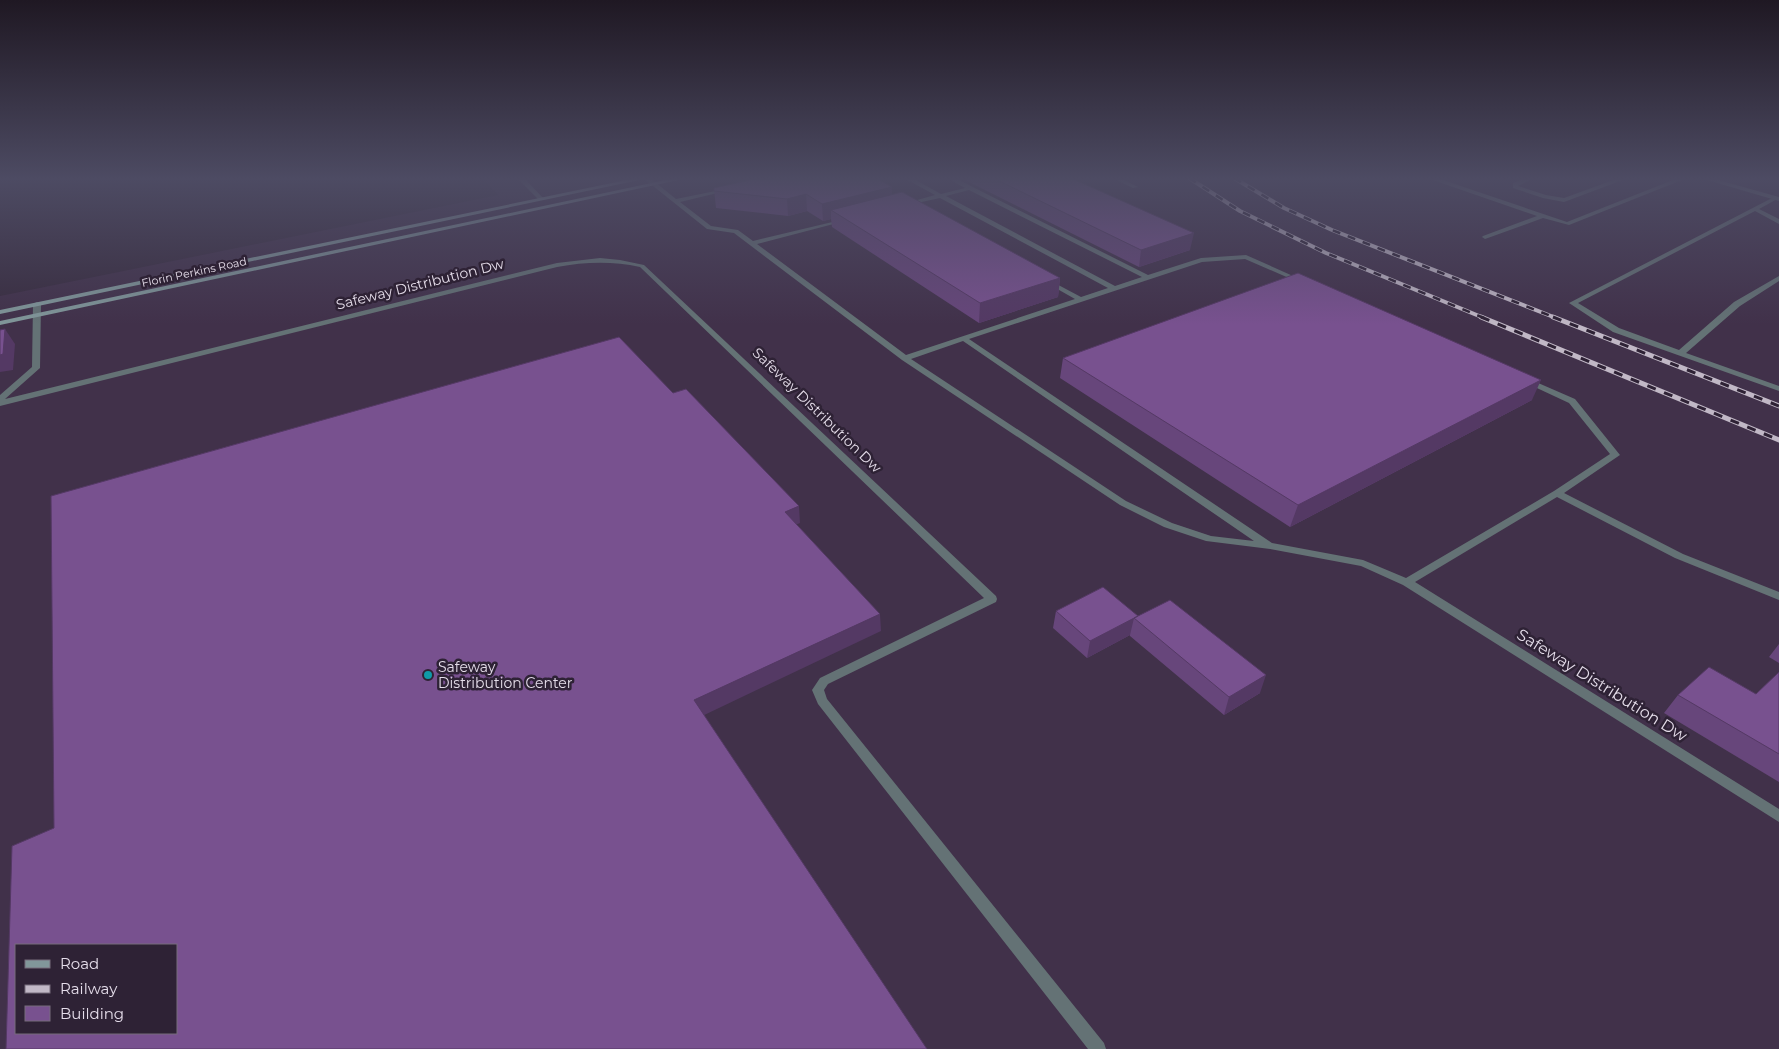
<svg xmlns="http://www.w3.org/2000/svg" width="1779" height="1049" font-family="Montserrat,sans-serif">
<style>
.built{fill:#41314a;fill-rule:evenodd}
.lines{fill:none;stroke-linecap:round;stroke-linejoin:round}
.service{fill:#647275;fill-rule:evenodd}
.minor{fill:#647275;fill-rule:evenodd}
.secondary{fill:#81979a;fill-rule:evenodd}
.rail-far1-casing{stroke:#c1b8c6;stroke-width:4}
.rail-casing{stroke:#c1b8c6;stroke-width:5}
.rail-far1{stroke:#2e2235;stroke-width:2.5;stroke-dasharray:8;stroke-linecap:butt}
.rail{stroke:#2e2235;stroke-width:3;stroke-dasharray:9;stroke-linecap:butt}
.wall{fill:#67467b}
.shaded-wall{fill:#543964}
.building{fill:#78518f;stroke:#543964;fill-rule:evenodd}
.culture-dot{fill:#0f9aa8;stroke:#2e2235;stroke-width:2}
.labels{text-anchor:middle;dominant-baseline:central;stroke-width:5;stroke-linejoin:round;paint-order:stroke}
.far-street-label{font-size:11px;fill:#e5ddea;stroke:#2e2235}
.street-label{font-size:14px;fill:#e5ddea;stroke:#2e2235}
.poi-label{font-size:14px;fill:#e5ddea;stroke:#2e2235;text-anchor:start}
.near-street-label{font-size:16px;fill:#e5ddea;stroke:#2e2235}
</style>
<rect width="100%" height="100%" fill="#382c3f"/>
<path class="built" d="M483,178h1296v871h-1779v-753l498,-101zM16,945h160v88h-160z"/>
<g class="lines">
<path class="service" d="M517,178h7l19,20v2h-4z
M643,178h7l26,21 54,-11v2l-50,12 31,24 27,4 15,11 92,-22v2l-88,23 149,111 169,-56 -30,-17v-2h4l32,17 27,-9 -168,-90 -37,8v-2l32,-9 -31,-17h8l29,16 24,-6 -18,-10h8l193,97 53,-17 45,-3 56,25v2h-4l-53,-23 -43,3 -233,77 303,204 91,17 43,18 148,-87 56,-37 -41,-51 -47,-22 1,-2h6l46,20 45,56 -56,38 119,61 96,38v8l-104,-42 -118,-61 -142,85 364,227v13l-376,-237 -42,-19 -91,-17 -64,-8 -42,-14 -44,-22 -218,-145 -168,-127 -27,-4zM969,190l173,87 -27,9 -169,-90zM963,341l291,200 -43,-5 -39,-13 -46,-22 -215,-142z
M1112,178h8l18,9 -5,1z
M1427,178h10l130,44 111,-44h9l-118,47 -26,-7 -58,21 -3,-2 1,-1 54,-20z
M1525,178h9l-16,8 28,9 18,3 55,-20h9l-64,24 -21,-4 -30,-10v-5z
M1774,197l5,1 -20,11 20,10v5l-24,-13 -177,92 41,25 60,22 55,-48 45,-26v5l-39,25 -54,47 93,33v5l-166,-59 -44,-29z
M600,258l20,2 24,5 352,331 1,3 -1,3 -168,82 -4,6 3,9 277,344 2,6h-18l-270,-345 -6,-14 8,-12 164,-80 -344,-331c-28,-6 -55,-5 -83,0l-557,139v-11l32,-28 1,-63 4,-2 4,2 -1,64 -35,31 552,-136z"/>
<path class="minor" d="M1700,178h11l68,19v4z"/>
<path class="secondary" d="M636,178h13l-649,136v-4z
M675,178h13l-688,147v-4z"/>
<defs>
<path id="rail-far1" d="M1189,178l51,33 86,42 158,65
M1234,178l50,30 48,22 224,88"/>
<path id="rail" d="M1481,317l298,123
M1553,317l226,89"/>
</defs>
<use href="#rail-far1" class="rail-far1-casing"/>
<use href="#rail" class="rail-casing"/>
<use href="#rail-far1" class="rail-far1"/>
<use href="#rail" class="rail"/>
</g>
<path class="wall" d="M961,178h110l119,72 -51,17z
M714,188l178,7 168,83 -2,19 -79,26 -147,-96 -1,-8 -8,2 -16,-10 -19,5 -72,-8z
M1063,358l469,42 -242,127 -230,-149z
M1056,611l82,5 122,77 -36,22 -94,-79v-1l-43,23 -34,-30z
M1779,644v19l-10,-6z
M1779,672v110l-115,-69 14,-18 78,-1z"/>
<path class="shaded-wall" d="M892,187v17l-61,6v9l-8,2 -1,-17z
M806,194l1,17 -19,5 -1,-17z
M1194,233l-4,17 -51,17 2,-17z
M1060,278l-2,19 -79,26 1,-20z
M5,329l10,15 -2,26 -13,2v-17z
M1541,380l-9,20 -242,127 8,-22z
M799,506l1,17 -14,6 -1,-17z
M880,614l1,17 -183,87 -4,-18z
M1138,616l-4,2 -4,17 -43,23 3,-17z
M1266,675l-6,18 -36,22 5,-18z"/>
<path class="building" d="M758,178h118l16,9 -70,17 -16,-10 -19,5 -73,-8v-3z
M993,178h78l123,55 -53,17z
M902,192l158,86 -80,25 -149,-93z
M1298,273l243,107 -243,125 -235,-147z
M5,329l-2,25 -3,1v-25z
M619,337l54,56 13,-4 113,117 -14,6 95,102 -186,86 233,349h-921l6,-203 42,-18 -3,-332zM16,945h160v88h-160z
M1103,587l35,29 -48,25 -34,-30z
M1170,600l96,75 -37,22 -95,-79z
M1709,667l47,27 23,-22v82l-101,-59z"/>
<linearGradient id="sky" x2="0" y2="1"><stop stop-color="#1f1823"/><stop offset="0.55" stop-color="#4d4b63"/><stop offset="1" stop-color="#4d4b63" stop-opacity="0"/></linearGradient>
<rect width="1779" height="325" fill="url(#sky)"/>
<circle class="culture-dot" cx="428" cy="675" r="5"/>
<g class="labels">
<g class="far-street-label">
<text transform="translate(194 272) rotate(-12)">Florin Perkins Road</text>
</g>
<g class="street-label">
<text transform="translate(420 284) rotate(-14)">Safeway Distribution Dw</text>
<text transform="translate(817 410) rotate(44)">Safeway Distribution Dw</text>
</g>
<g class="poi-label">
<text x="438" y="667">Safeway<tspan x="438" dy="16">Distribution Center</tspan></text>
</g>
<g class="near-street-label">
<text transform="translate(1602 685) rotate(32)">Safeway Distribution Dw</text>
</g>
</g>
<rect x="15" y="944" width="162" height="90" fill="#2e2235" stroke="#776d7d"/>
<rect x="25" y="960" width="25" height="8" fill="#81979a" stroke="#776d7d"/>
<text x="60" y="969" font-size="15" fill="#e5ddea">Road</text>
<rect x="25" y="985" width="25" height="8" fill="#c1b8c6" stroke="#776d7d"/>
<text x="60" y="994" font-size="15" fill="#e5ddea">Railway</text>
<rect x="25" y="1006" width="25" height="15" fill="#78518f" stroke="#776d7d"/>
<text x="60" y="1019" font-size="15" fill="#e5ddea">Building</text>
</svg>
